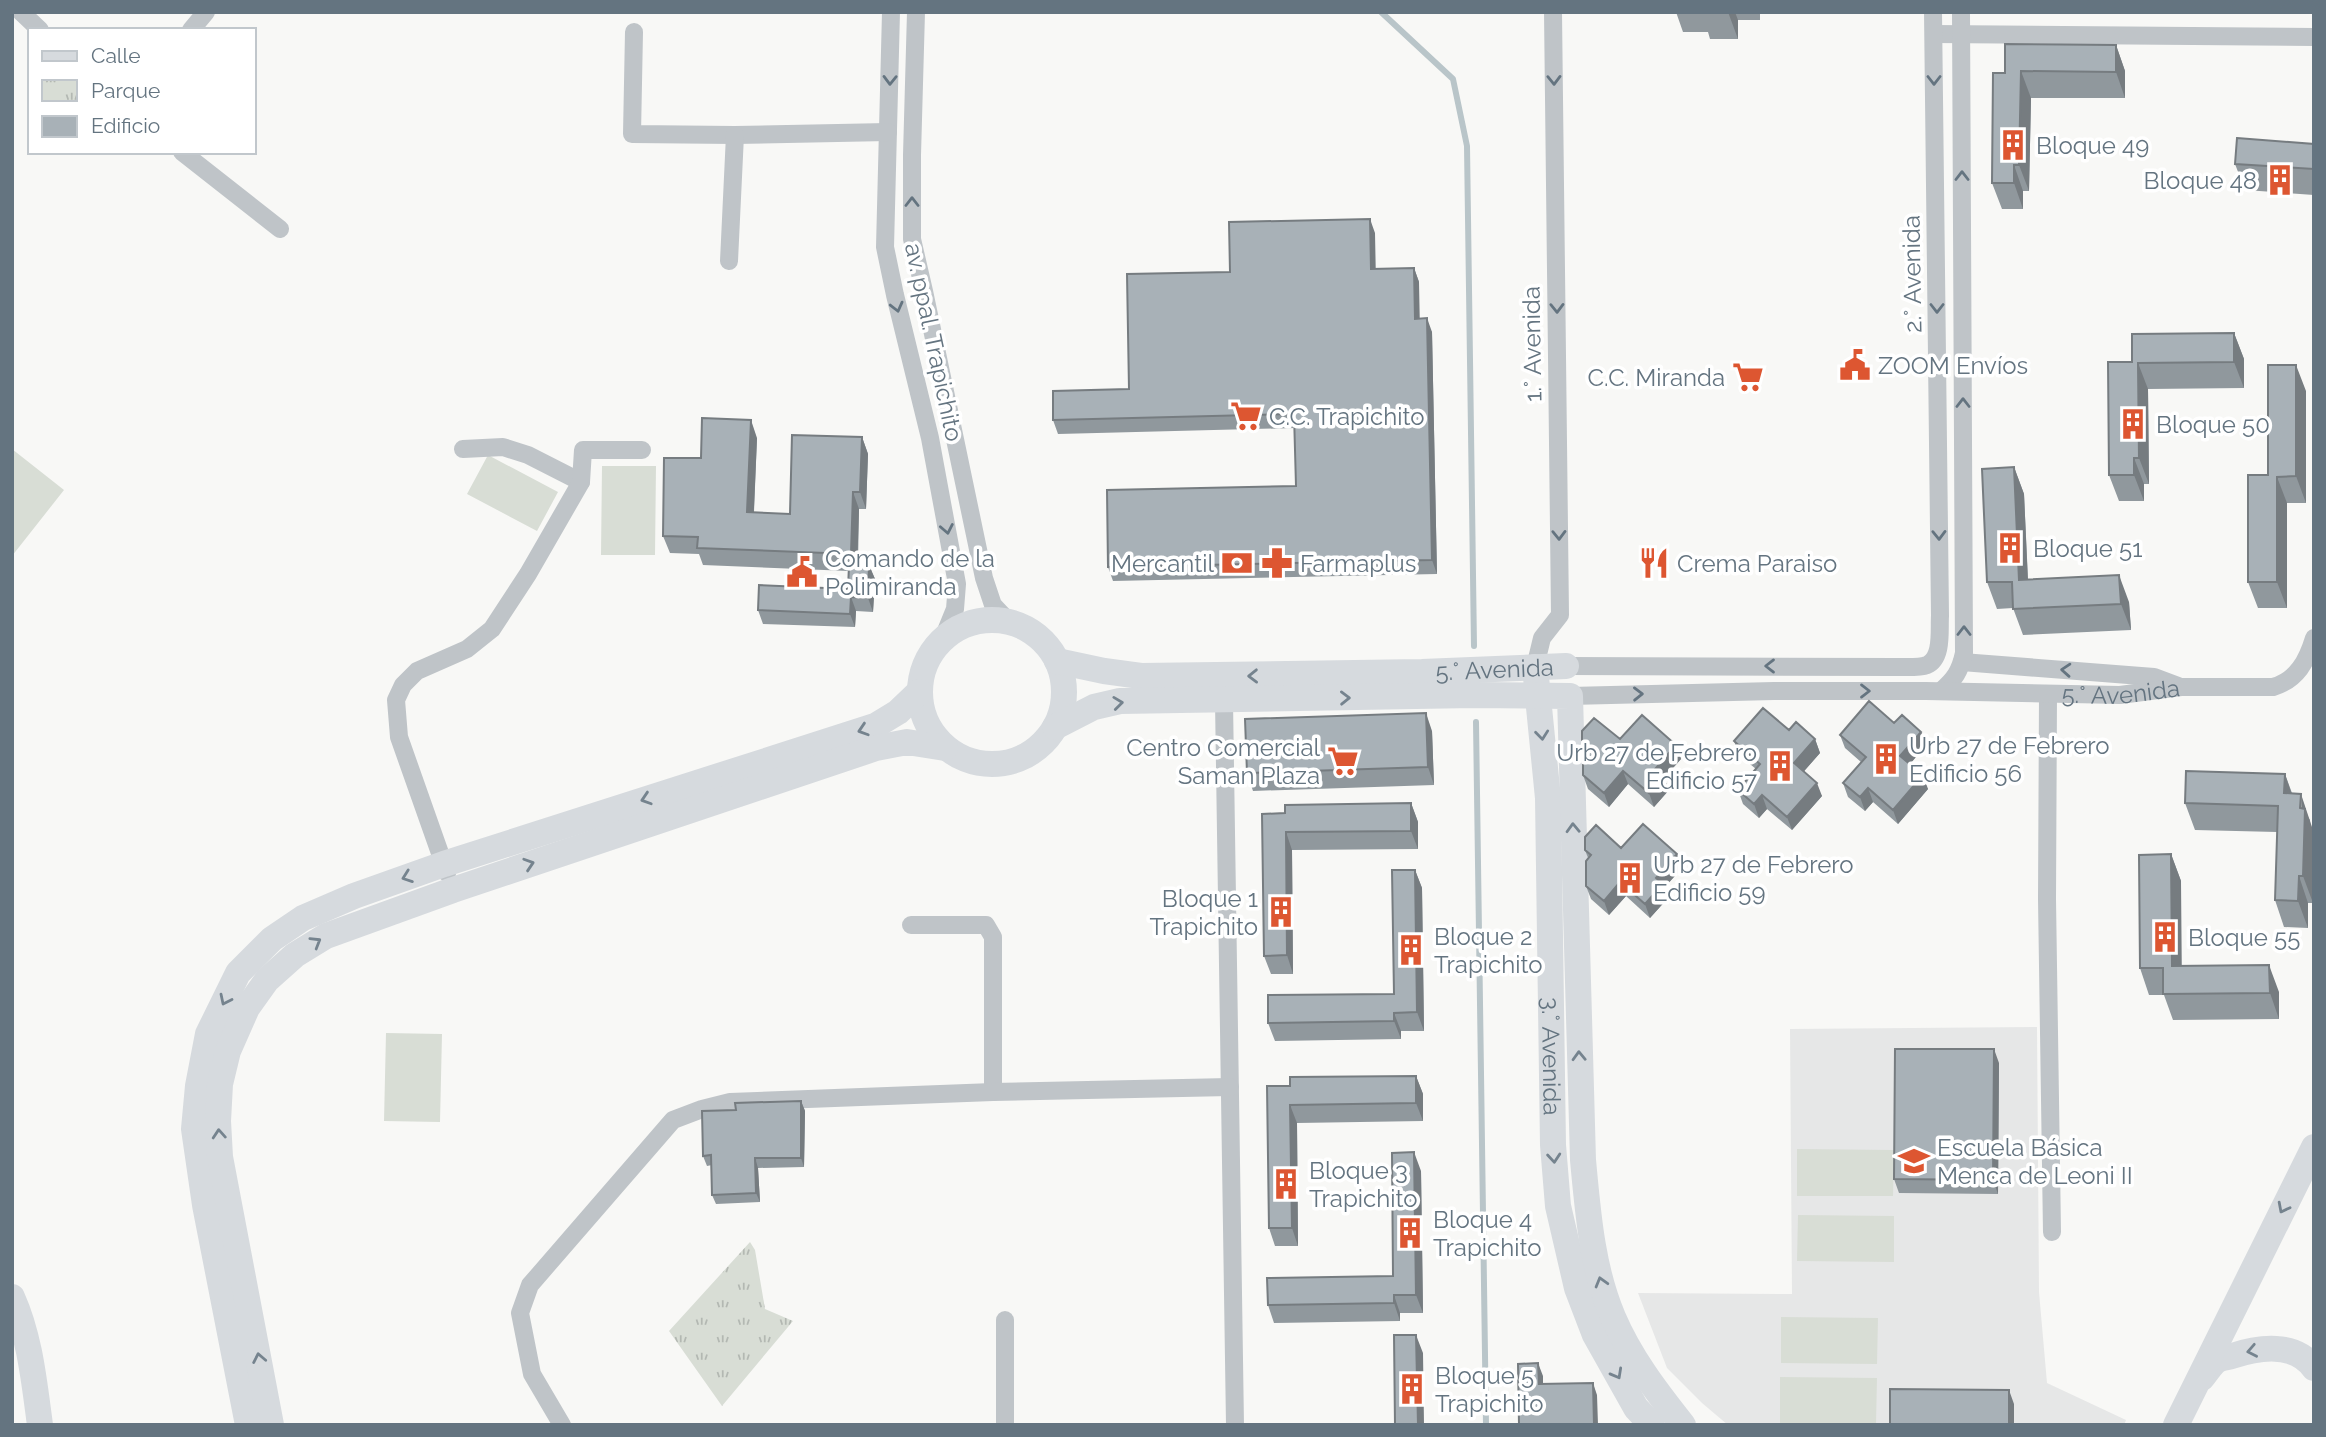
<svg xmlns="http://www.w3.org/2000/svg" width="2326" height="1437" font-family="Raleway,sans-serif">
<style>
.built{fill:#e6e7e7}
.grass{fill:#d8ddd5}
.park{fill:url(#park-tufts)}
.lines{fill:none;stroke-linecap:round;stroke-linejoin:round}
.stream{stroke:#b9c5c9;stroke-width:6}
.street{stroke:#bfc4c8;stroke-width:18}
.secondary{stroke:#d6dade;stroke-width:26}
.wall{fill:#90989d}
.shaded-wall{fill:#767c80}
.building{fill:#a8b1b7;stroke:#767c80;stroke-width:2}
.oneway{stroke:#647480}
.oneway2{stroke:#75838e}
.labels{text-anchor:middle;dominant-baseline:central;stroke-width:7;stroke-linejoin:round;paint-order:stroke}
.poi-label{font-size:24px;fill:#647480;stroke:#fff;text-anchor:start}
.street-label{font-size:24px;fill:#647480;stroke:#fff}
</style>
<defs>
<pattern id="park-tufts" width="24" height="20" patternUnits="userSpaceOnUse" patternTransform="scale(1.75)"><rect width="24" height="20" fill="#d8ddd5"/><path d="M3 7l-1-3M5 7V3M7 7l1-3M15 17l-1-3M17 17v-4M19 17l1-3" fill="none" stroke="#b3b8b2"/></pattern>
</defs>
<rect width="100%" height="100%" fill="#f8f8f6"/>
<path class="built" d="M2037,1027l2,265 8,91 79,37 -2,5h-396l-26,-22 -35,-35 -29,-75 154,1 -2,-265z"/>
<path class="grass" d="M12,449l52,41 -52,66z
M488,455l70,37 -21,39 -70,-37z
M602,466h54l-1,89h-54z
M386,1033l56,1 -2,88 -56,-1z
M1797,1149l97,1 -1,46h-96z
M1798,1215l96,1v46l-97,-1z
M1781,1317l97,1 -1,46 -96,-1z
M1780,1377l97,1 -1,46h-96z"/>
<path class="park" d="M750,1242l5,8 10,59 28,12 -71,85 -53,-75z"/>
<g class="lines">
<path class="stream" d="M1381,12l72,67 14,67 7,500
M1476,722l10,703"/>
<g class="street">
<path d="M21,12l19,18"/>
<path d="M891,12l-6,235 10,48 35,143 27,146 -2,25 -11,27"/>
<path d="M916,12l-4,143v84l12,52 60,287 9,27 16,17"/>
<path d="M191,30l15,-18"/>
<path d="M634,32l-2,102 103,1 153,-3"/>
<path d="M1934,34l380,3"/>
<path d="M182,152l98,77"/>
<path d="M729,261l6,-126"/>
<path d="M463,449l40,-2 25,8 53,27"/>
<path d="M1962,662l192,15 24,9"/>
<path d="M1566,666l331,1c9,0 22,1 30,-2 16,-7 12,-35 13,-49l-7,-604"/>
<path d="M1535,667l7,-29 18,-23 -7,-603"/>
<path d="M1941,691c14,-12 19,-20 23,-38l-3,-641"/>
<path d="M2048,695l-1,204 5,333"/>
<path id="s1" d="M1570,696l204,-5h152l194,4 61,-8h92c24,-7 34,-26 41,-49"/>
<path d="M1224,701l11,724"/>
<path d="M447,873l-48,-136 -3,-37 7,-15 14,-14 50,-22 25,-20 36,-55 53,-92 2,-32h59"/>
<path d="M911,925h75l7,12v155"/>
<path d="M1005,1320v105"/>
<path d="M562,1425l-30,-51 -12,-61 10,-28 143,-165 29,-11 28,-7 263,-10 237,-5"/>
</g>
<g class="secondary">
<circle cx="992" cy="692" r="72"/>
<path id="s2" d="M1057,661l47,10 37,5 281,-4 144,-6"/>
<path id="s3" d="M1535,667l13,131 5,347 5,61 19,82 18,47 41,73 16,17"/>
<path d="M1055,727l39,-20 26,-6 354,-6 96,1 13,464c5,53 9,108 30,157 17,40 43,74 70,108"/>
<path d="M12,1297c18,40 22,84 28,128"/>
<path d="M2202,1378c4,-5 9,-13 14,-17 4,-3 11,-4 16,-5 27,-9 63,-14 82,12"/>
<path d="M248,1425l-43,-220 -11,-76 4,-43 10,-52 30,-61 34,-34 31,-21 51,-22 90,-32 431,-138 23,-14 21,-20"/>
<path d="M271,1425l-51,-268 -2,-36 2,-37 8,-33 19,-43 20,-28 28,-25 31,-19 127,-46 423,-142 31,-6 38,6"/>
<path d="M2176,1425l138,-278"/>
</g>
</g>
<path class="wall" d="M1676,12h84v8h-22v19h-28l-2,-7h-25z
M2116,45l9,26v27h-94l-2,93h-6v18h-21l-10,-26 13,-110z
M2314,144v51l-69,-5 -10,-26z
M1375,233v36l39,-1 5,14v36l13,14 5,242 -324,7 -5,-14 188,-81 -1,-58 -237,6 -5,-14 76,-31 101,-117z
M2234,333l10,26v29l-96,1 1,95h-5v17h-25l-10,-26 23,-113z
M2306,391v112h-19v105h-29l-10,-26 20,-107z
M862,437l6,17 -2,55h-7l-1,56h11l6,14 -2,33 -17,-1 -1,16 -92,-3 -5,-14 90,-21 1,-18 -146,-6 -4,-11 -29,-1 -7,-17 38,-78 56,-20 -3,74 36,2z
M2014,467l10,27 4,85 101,23 2,28 -108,5 -10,-27 -16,1 -10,-27z
M1894,723l27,9 5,13 -16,19 18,25 -30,35 -25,-22 -8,9 -17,-14 -5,-14 18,-21 -16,-14 -5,-13z
M1789,730l26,9 5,14 -16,18 18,25 -30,34 -25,-21 -8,9 -16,-14 -5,-14 18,-21 -17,-14 -5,-14z
M1432,731l2,54 -181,6 -6,-18z
M1620,739l56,6 5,14 -17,19 5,12 -15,17 -26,-23 -19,23 -21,-18 -5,-14 3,-24 -4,-11z
M2285,774l7,19 18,27 3,83h-5v25l-24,-1 -9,-27 2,-68 -82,-2 -10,-27z
M1411,803l7,19v27l-126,1 1,124h-22l-7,-18 21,-143z
M1621,848l56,6 5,14 -18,20 4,10 -18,20 -24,-22 -17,19 -18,-16 -5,-13 2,-28 -3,-8z
M2171,854l10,27v85l98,26v27l-106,1 -9,-25h-15l-9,-27z
M1415,870l7,18 2,143h-23v8l-126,2 -7,-18 126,-29z
M1999,1063l-1,131 -99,-1 -5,-14z
M1416,1076l7,18v27l-126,2 1,123h-23l-6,-18 21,-142z
M801,1101l4,10 -1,56 -46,1 2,34 -44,2 -4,-9v-30l-5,1 -4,-10 33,-46z
M1421,1171l2,142h-23v8l-126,2 -6,-18 125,-29z"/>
<path class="shaded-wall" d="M1728,12h7l3,8v19z
M2116,45l9,26v27l-9,-26z
M2021,71l10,27 -2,93 -10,-26z
M2014,165l9,26v18l-9,-26z
M1370,219l5,14 1,50 -5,-14z
M1414,268l5,14 1,50 -5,-13z
M1427,318l5,14 5,242 -5,-14z
M2234,333l10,26v29l-10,-26z
M2138,363l10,26 1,95 -10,-26z
M2296,365l10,26v112l-10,-27z
M751,420l6,18 -4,92 -6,-18z
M862,437l6,17 -2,55 -6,-17z
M2134,458l10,26v17l-10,-26z
M2014,467l10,27 5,112 -10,-26z
M2277,477l10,26v105l-10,-26z
M853,492l6,17 -2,62 -6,-17z
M869,565l6,14 -2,33 -5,-14z
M2119,575l10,27 2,28 -10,-26z
M851,597l5,14 -1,16 -5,-13z
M1426,713l6,18 2,54 -6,-18z
M1921,732l5,13 -21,25 -5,-14z
M1815,739l5,14 -21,24 -5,-14z
M1676,745l5,14 -17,19 5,12 -15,17 -5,-14 6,-24z
M1623,771l5,13 -19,23 -5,-14z
M2285,774l9,27 -10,-8z
M1923,775l5,14 -30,35 -5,-14z
M1817,783l5,13 -30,34 -5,-13z
M1868,788l5,14 -8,9 -5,-14z
M2301,794l13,39 -1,70 -10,-27z
M1762,795l5,14 -8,9 -5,-14z
M1411,803l7,19v27l-7,-18z
M1286,832l6,18 1,124 -6,-19z
M1677,854l5,14 -18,20 4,10 -18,20 -5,-14 11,-26z
M2171,854l10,27 1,112 -10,-27z
M1415,870l7,18 2,143 -7,-19z
M2299,876l9,27v25l-10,-27z
M1620,882l6,14 -17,19 -5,-14z
M2269,965l10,27v27l-9,-26z
M1394,1013l7,18v8l-7,-18z
M1994,1049l5,14 -1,131 -5,-14z
M1416,1076l7,18v27l-7,-18z
M801,1101l4,10 -1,56 -3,-9z
M1290,1105l7,18 1,123 -6,-18z
M1414,1152l7,19 2,142 -7,-18z
M755,1158l3,10 2,34 -4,-9z
M1394,1295l6,18v8l-6,-18z
M1416,1335l7,18 1,72h-6z
M1538,1363l5,13v20l-4,-12z
M1593,1383l4,12 1,30h-4z
M2009,1390l5,14v21h-5z"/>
<path class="building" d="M2005,44l111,1v27l-95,-1 -2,94h-5v18h-22l1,-110h12z
M2237,138l77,6v25l-79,-5z
M1370,219l1,50 43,-1 1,51 12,-1 5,242 -324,7 -1,-77 189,-4 -2,-72 -241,6v-29l76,-2 -2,-115 103,-2 -1,-50z
M2234,333v29l-96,1 1,95h-5v17h-25l-1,-113h24v-28z
M2268,365h28v111l-19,1v105h-29v-107h20z
M702,418l49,2 -4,92 43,2 2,-79 70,2 -2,55h-7l-2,62 -154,-6 1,-11 -35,-1 1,-78h37z
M2014,467l5,113 100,-5 2,29 -108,5 -1,-27h-25l-5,-113z
M849,565h20l-1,33 -17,-1 -1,17 -92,-4 1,-25 89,4z
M1869,701l25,22 8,-8 19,17 -21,24 23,19 -30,35 -25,-22 -8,9 -17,-14 23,-26 -26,-22z
M1763,708l26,22 7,-8 19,17 -21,24 23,20 -30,34 -25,-22 -8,9 -16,-14 22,-26 -26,-23z
M1426,713l2,54 -181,6 -2,-54z
M1642,715l34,30 -21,24 9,7 -15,17 -26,-22 -19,22 -21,-18v-20l7,-8 -8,-7v-9l12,-13 26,21z
M2186,771l99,3 -1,19 17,1 -1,14 5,1 -2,67h-4l-1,25 -23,-1 3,-94 -93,-3z
M1411,803v28l-125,1 1,123 -23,1 -2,-142 23,-1v-8z
M1643,824l34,30 -21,24 7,6 -18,20 -25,-22 -16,19 -18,-15v-25l5,-6 -6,-5v-13l11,-12 25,23z
M2171,854l1,112 97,-1 1,28 -107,1v-26h-23l-1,-113z
M1392,870h23l2,142 -23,1v8l-126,2v-28l126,-1z
M1895,1049h99l-1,131 -99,-1z
M1416,1076v27l-126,2 2,123h-23l-2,-142h23v-9z
M801,1101v57h-46l1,35 -44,2 -1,-40 -8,1 -1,-45 34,-1 -1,-7z
M1414,1152l2,143h-22v8l-126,2 -1,-27 126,-2 -1,-123z
M1394,1335h22l2,90h-23z
M1538,1363l1,21 54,-1 1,42h-75l-1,-61z
M1890,1389l119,1v35h-119z"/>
<defs><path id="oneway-chevron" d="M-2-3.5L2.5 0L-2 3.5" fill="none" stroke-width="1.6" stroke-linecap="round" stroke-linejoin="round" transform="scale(1.75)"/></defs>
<g class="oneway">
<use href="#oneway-chevron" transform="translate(890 80) rotate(91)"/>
<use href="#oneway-chevron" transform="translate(1554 80) rotate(89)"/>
<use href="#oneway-chevron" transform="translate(1934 80) rotate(90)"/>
<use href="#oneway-chevron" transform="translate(1962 176) rotate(-90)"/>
<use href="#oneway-chevron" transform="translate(912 202) rotate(-90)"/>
<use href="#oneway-chevron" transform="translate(897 307) rotate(76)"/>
<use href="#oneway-chevron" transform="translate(1557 308) rotate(89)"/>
<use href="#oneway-chevron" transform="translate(1937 308) rotate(90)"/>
<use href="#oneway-chevron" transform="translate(1963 403) rotate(-90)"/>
<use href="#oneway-chevron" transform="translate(947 529) rotate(79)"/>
<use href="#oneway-chevron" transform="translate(1559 535) rotate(89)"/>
<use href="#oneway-chevron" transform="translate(1939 535) rotate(89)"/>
<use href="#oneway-chevron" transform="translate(1964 631) rotate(-90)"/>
<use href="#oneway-chevron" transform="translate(1770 666) rotate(-180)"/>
<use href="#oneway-chevron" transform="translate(2066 670) rotate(-176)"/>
<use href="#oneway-chevron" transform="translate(1865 691)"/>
<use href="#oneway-chevron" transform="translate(1638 694) rotate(-1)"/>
</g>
<g class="oneway2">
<use href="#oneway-chevron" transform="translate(1253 676) rotate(179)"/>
<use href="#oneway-chevron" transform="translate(1345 698) rotate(-1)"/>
<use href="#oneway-chevron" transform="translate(1118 703) rotate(-7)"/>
<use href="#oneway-chevron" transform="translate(863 730) rotate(162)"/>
<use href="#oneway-chevron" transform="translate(1542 735) rotate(84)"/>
<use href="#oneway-chevron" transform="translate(646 799) rotate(162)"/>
<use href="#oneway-chevron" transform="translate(1573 828) rotate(-92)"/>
<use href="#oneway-chevron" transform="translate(529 864) rotate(-18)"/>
<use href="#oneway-chevron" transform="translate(407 877) rotate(160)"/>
<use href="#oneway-chevron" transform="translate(316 942) rotate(-31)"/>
<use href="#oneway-chevron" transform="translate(225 1000) rotate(116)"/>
<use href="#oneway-chevron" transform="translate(1579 1056) rotate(-92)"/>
<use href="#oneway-chevron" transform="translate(219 1134) rotate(-94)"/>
<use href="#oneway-chevron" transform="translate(1554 1158) rotate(85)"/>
<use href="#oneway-chevron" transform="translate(2283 1208) rotate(117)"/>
<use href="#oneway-chevron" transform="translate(1601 1282) rotate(-106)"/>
<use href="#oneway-chevron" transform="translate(2252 1351) rotate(169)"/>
<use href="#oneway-chevron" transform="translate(259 1358) rotate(-101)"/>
<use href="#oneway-chevron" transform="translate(1617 1374) rotate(61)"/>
</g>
<defs>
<symbol id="building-bare" viewBox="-9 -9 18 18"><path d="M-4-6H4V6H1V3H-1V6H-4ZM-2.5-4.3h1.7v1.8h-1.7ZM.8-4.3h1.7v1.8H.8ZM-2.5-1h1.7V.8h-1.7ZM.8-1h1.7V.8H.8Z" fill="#dd5631" stroke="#fff" stroke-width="2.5" paint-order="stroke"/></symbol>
<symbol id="civic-bare" viewBox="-9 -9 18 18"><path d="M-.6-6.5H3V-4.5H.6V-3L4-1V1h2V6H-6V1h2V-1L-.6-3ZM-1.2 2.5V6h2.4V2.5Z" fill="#dd5631" stroke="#fff" stroke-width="2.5" paint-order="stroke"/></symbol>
<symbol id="supermarket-bare" viewBox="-9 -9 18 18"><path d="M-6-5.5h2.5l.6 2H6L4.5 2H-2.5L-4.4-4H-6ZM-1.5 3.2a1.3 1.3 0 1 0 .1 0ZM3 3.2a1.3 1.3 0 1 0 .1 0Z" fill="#dd5631" stroke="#fff" stroke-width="2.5" paint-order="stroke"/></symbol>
<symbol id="bank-bare" viewBox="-9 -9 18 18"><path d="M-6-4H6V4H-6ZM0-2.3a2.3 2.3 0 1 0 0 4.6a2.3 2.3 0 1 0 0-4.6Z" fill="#dd5631" stroke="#fff" stroke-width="2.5" paint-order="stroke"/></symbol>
<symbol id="pharmacy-bare" viewBox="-9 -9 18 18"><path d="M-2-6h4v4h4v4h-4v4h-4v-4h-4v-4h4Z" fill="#dd5631" stroke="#fff" stroke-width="2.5" paint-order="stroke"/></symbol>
<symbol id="restaurant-bare" viewBox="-9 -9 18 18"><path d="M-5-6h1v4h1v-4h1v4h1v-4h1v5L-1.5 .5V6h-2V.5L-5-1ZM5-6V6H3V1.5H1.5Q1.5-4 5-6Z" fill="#dd5631" stroke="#fff" stroke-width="2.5" paint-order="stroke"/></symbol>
<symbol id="school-bare" viewBox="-9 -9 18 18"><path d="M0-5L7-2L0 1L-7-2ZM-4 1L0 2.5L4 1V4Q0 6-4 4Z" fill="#dd5631" stroke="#fff" stroke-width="2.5" paint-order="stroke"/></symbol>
</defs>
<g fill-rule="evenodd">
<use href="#building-bare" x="1991" y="123" width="44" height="44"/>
<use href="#building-bare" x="2258" y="158" width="44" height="44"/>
<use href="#civic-bare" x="1833" y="343" width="44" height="44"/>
<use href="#supermarket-bare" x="1726" y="355" width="44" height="44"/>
<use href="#supermarket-bare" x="1224" y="394" width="44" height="44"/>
<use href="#building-bare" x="2111" y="402" width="44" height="44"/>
<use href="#building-bare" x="1988" y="526" width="44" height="44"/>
<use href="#bank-bare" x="1215" y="541" width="44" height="44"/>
<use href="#pharmacy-bare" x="1255" y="541" width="44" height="44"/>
<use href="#restaurant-bare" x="1632" y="541" width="44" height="44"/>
<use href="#civic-bare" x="780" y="550" width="44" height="44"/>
<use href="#building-bare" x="1864" y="737" width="44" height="44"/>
<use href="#supermarket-bare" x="1321" y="739" width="44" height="44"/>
<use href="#building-bare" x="1758" y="744" width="44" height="44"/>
<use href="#building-bare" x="1608" y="856" width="44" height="44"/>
<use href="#building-bare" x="1259" y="890" width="44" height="44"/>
<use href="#building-bare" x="2143" y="915" width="44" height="44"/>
<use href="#building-bare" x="1389" y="928" width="44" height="44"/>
<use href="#school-bare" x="1892" y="1139" width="44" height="44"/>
<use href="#building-bare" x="1264" y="1162" width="44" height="44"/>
<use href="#building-bare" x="1388" y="1211" width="44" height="44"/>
<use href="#building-bare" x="1390" y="1367" width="44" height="44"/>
</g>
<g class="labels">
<g class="poi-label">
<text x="2036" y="145">Bloque 49</text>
<text x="2257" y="180" text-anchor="end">Bloque 48</text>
<text x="1878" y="365">ZOOM Envíos</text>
<text x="1725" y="377" text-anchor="end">C.C. Miranda</text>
<text x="1269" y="416">C.C. Trapichito</text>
<text x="2156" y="424">Bloque 50</text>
<text x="2033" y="548">Bloque 51</text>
<text x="825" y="558">Comando de la<tspan x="825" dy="28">Polimiranda</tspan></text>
<text x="1214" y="563" text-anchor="end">Mercantil</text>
<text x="1300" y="563">Farmaplus</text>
<text x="1677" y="563">Crema Paraiso</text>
<text x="1909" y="745">Urb 27 de Febrero<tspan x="1909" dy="28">Edificio 56</tspan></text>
<text x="1320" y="747" text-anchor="end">Centro Comercial<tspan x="1320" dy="28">Saman Plaza</tspan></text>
<text x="1757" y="752" text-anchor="end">Urb 27 de Febrero<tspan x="1757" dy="28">Edificio 57</tspan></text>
<text x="1653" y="864">Urb 27 de Febrero<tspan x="1653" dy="28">Edificio 59</tspan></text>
<text x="1258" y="898" text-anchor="end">Bloque 1<tspan x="1258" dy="28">Trapichito</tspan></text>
<text x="1434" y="936">Bloque 2<tspan x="1434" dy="28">Trapichito</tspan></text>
<text x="2188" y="937">Bloque 55</text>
<text x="1937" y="1147">Escuela Básica<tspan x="1937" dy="28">Menca de Leoni II</tspan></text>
<text x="1309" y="1170">Bloque 3<tspan x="1309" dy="28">Trapichito</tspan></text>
<text x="1433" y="1219">Bloque 4<tspan x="1433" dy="28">Trapichito</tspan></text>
<text x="1435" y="1375">Bloque 5<tspan x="1435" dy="28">Trapichito</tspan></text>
</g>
<g class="street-label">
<text transform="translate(1912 274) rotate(-91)">2.° Avenida</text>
<text transform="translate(934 342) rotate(78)">av. ppal. Trapichito</text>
<text transform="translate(1532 344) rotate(-91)">1.° Avenida</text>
<text stroke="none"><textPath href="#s2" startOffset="439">5.° Avenida</textPath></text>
<text stroke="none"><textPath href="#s1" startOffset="551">5.° Avenida</textPath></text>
<text stroke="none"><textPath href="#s3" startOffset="390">3.° Avenida</textPath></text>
</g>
</g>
<rect width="2326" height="1437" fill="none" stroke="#647480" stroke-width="28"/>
<rect x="28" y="28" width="228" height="126" fill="#ffffff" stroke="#c1c7cc" stroke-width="2"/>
<rect x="42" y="51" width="35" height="10" fill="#d6dade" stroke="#c1c7cc" stroke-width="2"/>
<text x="91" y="63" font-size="21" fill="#647480">Calle</text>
<rect x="42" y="80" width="35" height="21" fill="url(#park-tufts)" stroke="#c1c7cc" stroke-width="2"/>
<text x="91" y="98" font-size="21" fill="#647480">Parque</text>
<rect x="42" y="116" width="35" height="21" fill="#a8b1b7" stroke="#c1c7cc" stroke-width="2"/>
<text x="91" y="133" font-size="21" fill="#647480">Edificio</text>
</svg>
